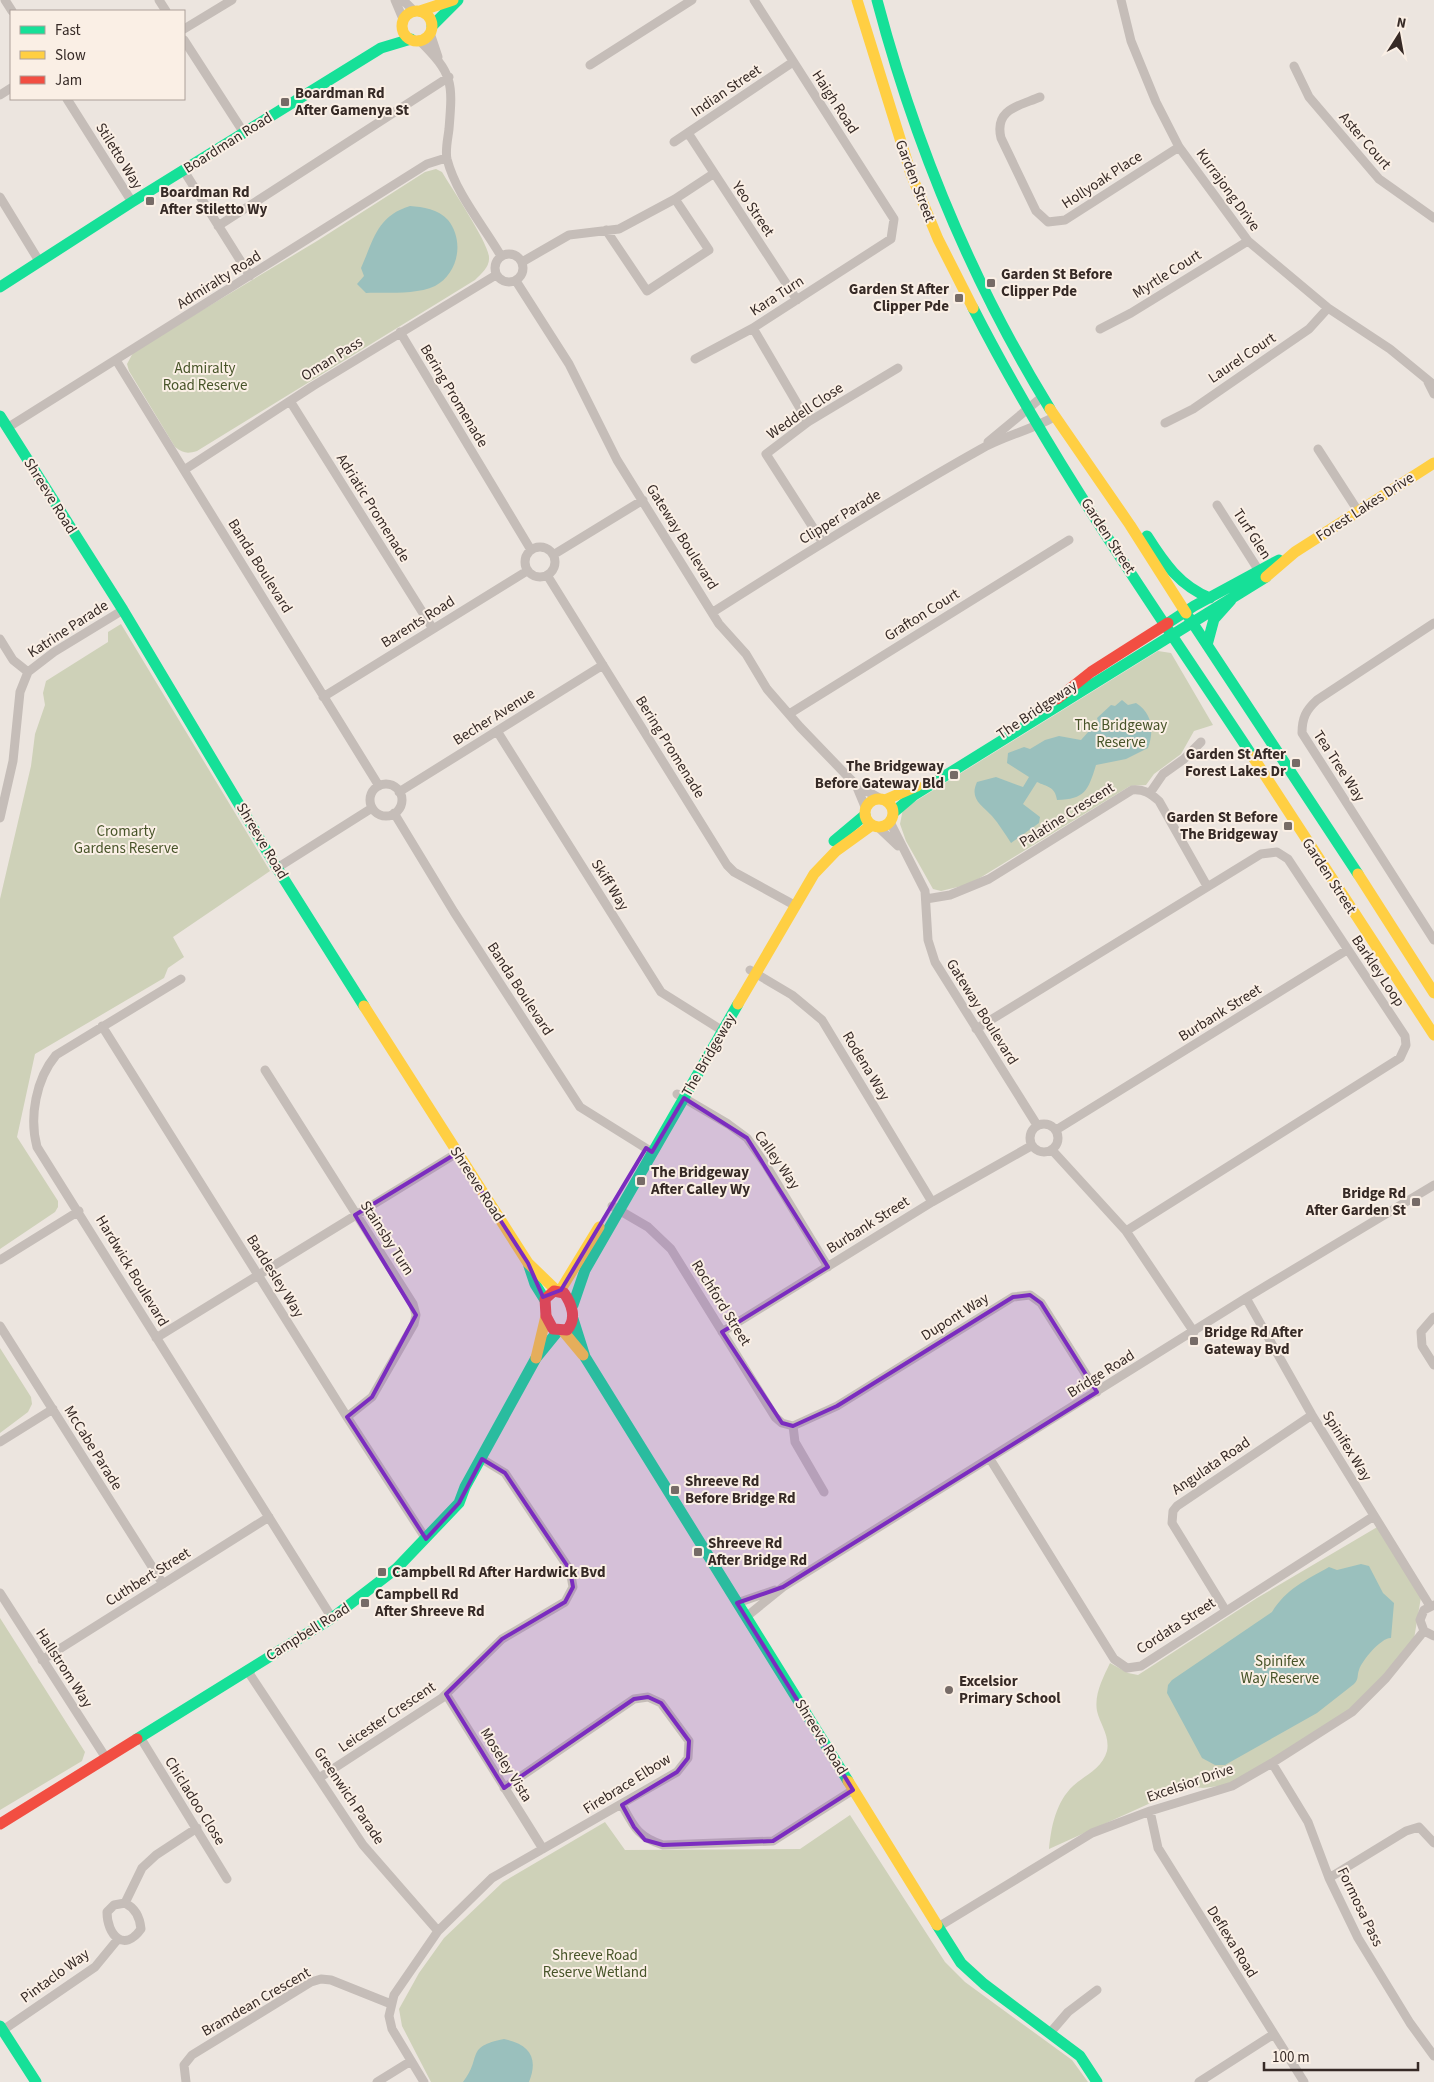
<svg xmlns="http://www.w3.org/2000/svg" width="1434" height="2082" font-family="'Source Sans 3',sans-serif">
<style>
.green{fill:#ced1b8}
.water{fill:#9ac0bd}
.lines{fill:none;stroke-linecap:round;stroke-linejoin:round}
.street{stroke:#c5bdb8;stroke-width:9}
.fast{stroke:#16e098;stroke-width:11}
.slow{stroke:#ffcf43;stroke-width:11}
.jam{stroke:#f24e42;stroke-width:11}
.marked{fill:#7b2cbf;fill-opacity:0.2;stroke:#7b2cbf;stroke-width:4;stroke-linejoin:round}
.poi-dot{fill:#766b67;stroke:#faefe5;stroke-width:2}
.labels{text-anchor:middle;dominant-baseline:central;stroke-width:4;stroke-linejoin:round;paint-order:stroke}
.street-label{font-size:15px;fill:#362a26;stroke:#faefe5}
.poi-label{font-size:15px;font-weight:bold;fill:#362a26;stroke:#faefe5;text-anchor:start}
.park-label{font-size:15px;fill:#475429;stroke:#faefe5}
</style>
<rect width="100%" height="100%" fill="#ece5df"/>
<path class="green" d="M436,169l6,3c10,17 46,70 47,85 1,10 -8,17 -14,23l-278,171c-10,3 -14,2 -22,-4l-46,-76 -2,-7 7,-13 183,-110 108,-69z
M121,624l149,247 -97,66 11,20 -16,11 -4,10 -129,76 -18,83 41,64v6l-3,5 -55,37v-350l31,-133 4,-32 10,-29 -2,-12 3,-12 62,-39v-10z
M1158,651l13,2 42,72 -19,6 -13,23 -27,20 -8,11 -16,1 -160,98 -29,7 -8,-2 -27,-48 -6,-17 3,-15z
M0,1348l31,49 1,7 -4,8 -28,21z
M1379,1526l42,71 -7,42 -35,42 -28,28 -36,25 -88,51 -24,3 -9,-1 -28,9 -117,53c2,-22 7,-47 24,-63 12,-11 29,-17 34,-35 3,-15 -7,-27 -10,-40 -3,-17 6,-33 13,-48l18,10 10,2 119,-77z
M0,1618l85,134 -3,9 -82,49z
M850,1815l95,147 20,20 107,78 16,22h-657l-29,-56 -3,-17 20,-36 25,-35 59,-56 102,-60 20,28 175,-1z"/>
<path class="water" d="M410,206c13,1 28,3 38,14 17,21 10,54 -13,66 -19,9 -48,6 -69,7l-9,-9 7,-8 -3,-8c13,-29 16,-52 49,-62z
M1122,700l6,5 8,-2c17,11 18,28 12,45l-22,11 -30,6c-8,26 -11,34 -39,35 -2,-14 -10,-13 -20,-18l-14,22 17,13 -1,6 -28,20c-6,-9 -12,-19 -19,-27 -10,-11 -23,-17 -15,-34l19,-5 27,10 6,-10 -22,-14 1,-10 16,-6 6,2 15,-9 14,-4 22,4 17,-19 -1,-3 14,-13 4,1z
M1361,1564l8,2 14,27 11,10 -3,35c-9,-1 -29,22 -32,32 -2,5 0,9 -5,14l-37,29 -92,52h-10l-13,-7 -35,-65 1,-8 4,-5 100,-68c14,-23 34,-32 57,-45l8,3z
M504,2039c25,5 35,18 25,43h-66c20,-25 1,-35 41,-43z"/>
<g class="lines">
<path class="street" d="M5,0l7,11
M159,0l7,11
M395,0l8,19
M403,0l11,11
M1121,0l10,41 25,61 23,45 69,94 80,67 62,41 44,36
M184,29l48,-29
M430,33l8,24
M184,40l60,93
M419,40c34,34 34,41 30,89 -1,9 -4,21 -2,30 9,35 36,66 54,97
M590,65l102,-65
M1294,66l15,31 70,82 55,39
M0,95l11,-7
M1040,97c-21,9 -46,12 -39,41l35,73 12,11 17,-2 114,-73
M67,99l65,103
M688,133l109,167
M674,142l119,-80
M184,171l66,105
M0,197l39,64
M218,226l231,-149
M606,230l41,61 62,-41 -34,-51
M495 268a14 14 0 1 1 28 0a14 14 0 1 1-28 0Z
M522,262l47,-27 50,-6 56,-30 38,-25
M516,281l53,83 48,96 102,164 27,30 21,35 33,38 56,58 25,14
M753,328l55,94
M1100,329l31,-16 117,-72
M400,332l131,218
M695,359l58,-31 138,-89 3,-20 -140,-219
M116,360l263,426
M1428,382l6,12
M290,401l143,228
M1165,423l28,-14 116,-80 19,-21
M7,428l420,-264 19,-6
M988,442l54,-45
M1318,449l40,62
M184,470l129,-84 183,-111
M1217,505l44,69
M823,543l-57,-89 42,-32 90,-54
M525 562a15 15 0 1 1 30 0a15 15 0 1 1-30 0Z
M553,555l90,-55
M547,575l180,290 7,7 62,34
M713,612c88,-56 177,-112 268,-163 23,-13 50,-19 73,-32
M1434,623l-117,77c-11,10 -15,18 -15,33l132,207
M0,639l13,21 15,12
M323,697l204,-126
M789,714l280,-174
M497,731l164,261 62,39
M370 800a16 16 0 1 1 32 0a16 16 0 1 1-32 0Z
M856,785l10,24
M399,792l204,-127
M1150,793l13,-19 21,-15 17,-17
M394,813l60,99 126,195 72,45
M0,818l13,-57 7,-69 8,-20 26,-20 69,-42
M890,822l35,69 3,49 7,22 102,163
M878,827l20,19
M277,868l95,-60
M926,899l24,-4 39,-16 143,-89c12,-1 18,3 27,11l48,85
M750,970l42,25 30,25 110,182
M181,979l-125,76c-20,24 -27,62 -19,92l295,471
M102,1026l245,391 79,122
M976,1029l285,-175 16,-2 11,7 117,177 1,9 -6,13 -274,173
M265,1070l148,234 3,11 -2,9 -42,73 -25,20
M677,1094l51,30 19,14 19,27 62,102
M1030 1138a14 14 0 1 1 28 0a14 14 0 1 1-28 0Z
M1056,1130l291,-180
M1052,1150l74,81 68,101
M612,1206l36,21 23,22 104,168 7,6 11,3
M0,1260l79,-49
M1246,1298l66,117 118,191
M1434,1317l-13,15 1,14 12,19
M0,1326l163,258
M722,1332l210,-130 99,-56
M156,1338l301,-185
M793,1426l44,-20 176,-109 17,-2 11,8 56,89
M793,1426l2,16 29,50
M0,1442l53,-33
M990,1459l124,200 13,9 14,-2 233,-150
M0,1593l106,165
M737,1603l38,-13
M1434,1605l-10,5 -4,10 4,11 10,5
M1226,1611l-54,-88 1,-12 4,-5 135,-91
M746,1617l37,-30 463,-289 188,-113
M42,1660l227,-143
M247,1670l116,175 75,86
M446,1694l97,155
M140,1737l87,142
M1272,1763l36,59 21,56 29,60 52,85 24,33
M319,1778l123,-80 60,-59 63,-37 8,-15 -3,-17 -65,-97 -23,-14
M622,1805c12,22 16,32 41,40l110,-4 80,-51
M1150,1811l8,37 146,234
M1329,1878l77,-47 13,-4 15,16
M125,1903c10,5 15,15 16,26 -17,24 -34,6 -34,-17l7,-7z
M125,1903l17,-35 14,-13 41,-27
M938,1927l154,-94 58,-22 82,-25 40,-23 80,-51 34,-34 38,-47
M3,2030l92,-63 23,-28
M1050,2033l18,-21 29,-22
M186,2082l-2,-17 8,-10 119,-73 10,-3 10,1 60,24
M377,2082l34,-21
M424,2082l-32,-53 -3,-13 5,-21 44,-64 54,-53 185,-106 11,-14 1,-17 -28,-38 -13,-6 -14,2 -130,89
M1199,2082l75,-48"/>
<path class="fast" d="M877,0c38,144 95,282 173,409
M432,26l26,-26
M0,287l132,-85 249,-154 30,-9
M973,308c80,157 183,302 280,449
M0,416l123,194 154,258 87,138
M1147,536c17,27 33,50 63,62
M1186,613l172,261
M1168,623l26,-17 85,-46
M1207,645l7,-26 17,-19
M894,812l20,-17 352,-218
M834,841l31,-26
M529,1266l6,18 10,16
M573,1305l12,-35 153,-266
M573,1319l12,38 263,424
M137,1739l195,-121 65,-50 62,-65 6,-16 71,-129 22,-27
M937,1925l24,38 23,21 96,72 17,26
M0,2026l36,56"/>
<path class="slow" d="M857,0l54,174 27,65 35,69
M420,11l33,-11
M402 26a15 15 0 1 1 30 0a15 15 0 1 1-30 0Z
M1050,409l80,116 56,88
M1266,577l29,-25 139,-89
M1253,757l181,278
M865 813a14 14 0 1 1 28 0a14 14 0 1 1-28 0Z
M885,800l32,-14
M1358,874l76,119
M738,1004l76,-130 22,-23 36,-26
M364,1006l164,257 29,28
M560,1291l39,-64
M563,1331l20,24
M536,1358l10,-42
M848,1781l89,144"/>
<path class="jam" d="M1057,699l34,-27 77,-49
M554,1291l10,2c8,11 13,26 3,37l-14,-1 -7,-13 -1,-17z
M0,1824l137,-85"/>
</g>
<path class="marked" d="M684,1098l63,40 81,129 -106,65 60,91 11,3 44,-20 176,-109 17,-2 11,8 56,89 -314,195 -46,16 116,187 -80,51 -110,4 -18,-5 -11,-13 -12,-22 55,-33 11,-14 1,-17 -28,-38 -13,-6 -14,2 -130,89 -58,-94 56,-55 63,-37 8,-15 -3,-17 -65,-97 -23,-14 -23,44 -33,36 -79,-122 25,-20 44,-82 -61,-100 102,-62 71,110 15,34 18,-7 85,-142 6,4z"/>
<g class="poi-dot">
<rect x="280" y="97" width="10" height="10" rx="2.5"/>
<rect x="145" y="196" width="10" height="10" rx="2.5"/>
<rect x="986" y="278" width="10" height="10" rx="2.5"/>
<rect x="954" y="293" width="10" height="10" rx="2.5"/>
<rect x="1291" y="758" width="10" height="10" rx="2.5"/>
<rect x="949" y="770" width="10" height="10" rx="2.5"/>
<rect x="1283" y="821" width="10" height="10" rx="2.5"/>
<rect x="636" y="1176" width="10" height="10" rx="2.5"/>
<rect x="1411" y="1197" width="10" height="10" rx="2.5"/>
<rect x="1189" y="1336" width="10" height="10" rx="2.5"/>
<rect x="670" y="1485" width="10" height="10" rx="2.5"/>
<rect x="693" y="1547" width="10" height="10" rx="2.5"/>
<rect x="377" y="1567" width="10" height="10" rx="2.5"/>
<rect x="360" y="1598" width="10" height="10" rx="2.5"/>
<circle cx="949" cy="1690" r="5"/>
</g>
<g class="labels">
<g class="street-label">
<text transform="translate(726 91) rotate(-34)">Indian Street</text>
<text transform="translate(835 102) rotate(57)">Haigh Road</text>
<text transform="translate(1365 141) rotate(49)">Aster Court</text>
<text transform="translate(228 143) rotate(-32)">Boardman Road</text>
<text transform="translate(119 156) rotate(58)">Stiletto Way</text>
<text transform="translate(1102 180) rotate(-33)">Hollyoak Place</text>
<text transform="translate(915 181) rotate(69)">Garden Street</text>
<text transform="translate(1228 190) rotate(54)">Kurrajong Drive</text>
<text transform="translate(753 209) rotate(56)">Yeo Street</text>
<text transform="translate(1167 274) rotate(-32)">Myrtle Court</text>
<text transform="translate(219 280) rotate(-32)">Admiralty Road</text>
<text transform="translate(777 296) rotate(-33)">Kara Turn</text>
<text transform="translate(1242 358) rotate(-34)">Laurel Court</text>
<text transform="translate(332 359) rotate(-32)">Oman Pass</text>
<text transform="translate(454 396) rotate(59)">Bering Promenade</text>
<text transform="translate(805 411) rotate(-34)">Weddell Close</text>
<text transform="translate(50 496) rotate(58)">Shreeve Road</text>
<text transform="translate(1365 507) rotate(-33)">Forest Lakes Drive</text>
<text transform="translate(373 508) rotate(58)">Adriatic Promenade</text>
<text transform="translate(840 517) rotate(-31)">Clipper Parade</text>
<text transform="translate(1252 534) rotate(57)">Turf Glen</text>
<text transform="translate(1108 536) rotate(57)">Garden Street</text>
<text transform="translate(682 537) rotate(58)">Gateway Boulevard</text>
<text transform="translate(260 566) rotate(58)">Banda Boulevard</text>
<text transform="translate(922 615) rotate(-32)">Grafton Court</text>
<text transform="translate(418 622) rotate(-32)">Barents Road</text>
<text transform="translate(68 629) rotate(-33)">Katrine Parade</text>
<text transform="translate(1037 710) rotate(-34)">The Bridgeway</text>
<text transform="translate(494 717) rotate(-32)">Becher Avenue</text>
<text transform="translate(670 747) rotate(58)">Bering Promenade</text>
<text transform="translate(1339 766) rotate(57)">Tea Tree Way</text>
<text transform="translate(1067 815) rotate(-32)">Palatine Crescent</text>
<text transform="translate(262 841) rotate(59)">Shreeve Road</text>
<text transform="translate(1329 876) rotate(57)">Garden Street</text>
<text transform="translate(610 885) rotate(58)">Skiff Way</text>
<text transform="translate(1378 971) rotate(56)">Barkley Loop</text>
<text transform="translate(520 989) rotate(57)">Banda Boulevard</text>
<text transform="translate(982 1012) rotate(58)">Gateway Boulevard</text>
<text transform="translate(1220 1013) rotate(-32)">Burbank Street</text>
<text transform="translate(709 1055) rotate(-60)">The Bridgeway</text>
<text transform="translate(866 1066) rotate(59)">Rodena Way</text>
<text transform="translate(777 1160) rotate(55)">Calley Way</text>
<text transform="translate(477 1184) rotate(57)">Shreeve Road</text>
<text transform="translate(868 1225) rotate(-32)">Burbank Street</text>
<text transform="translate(387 1238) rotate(57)">Stainsby Turn</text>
<text transform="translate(132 1271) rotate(59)">Hardwick Boulevard</text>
<text transform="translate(275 1276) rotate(58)">Baddesley Way</text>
<text transform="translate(721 1303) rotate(58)">Rochford Street</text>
<text transform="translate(955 1317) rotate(-32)">Dupont Way</text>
<text transform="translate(1101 1374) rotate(-32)">Bridge Road</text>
<text transform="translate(1347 1446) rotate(58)">Spinifex Way</text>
<text transform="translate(93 1448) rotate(58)">McCabe Parade</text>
<text transform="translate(1211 1466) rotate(-34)">Angulata Road</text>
<text transform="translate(148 1577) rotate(-32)">Cuthbert Street</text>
<text transform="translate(1176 1626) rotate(-33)">Cordata Street</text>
<text transform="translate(308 1632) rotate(-32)">Campbell Road</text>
<text transform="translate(64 1668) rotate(57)">Hallstrom Way</text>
<text transform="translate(387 1717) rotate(-34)">Leicester Crescent</text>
<text transform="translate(821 1737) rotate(58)">Shreeve Road</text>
<text transform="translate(506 1765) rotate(58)">Moseley Vista</text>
<text transform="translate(1190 1783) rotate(-19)">Excelsior Drive</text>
<text transform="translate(627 1784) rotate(-32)">Firebrace Elbow</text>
<text transform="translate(349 1796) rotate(56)">Greenwich Parade</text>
<text transform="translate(195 1801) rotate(58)">Chicladoo Close</text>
<text transform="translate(1360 1907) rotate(64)">Formosa Pass</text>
<text transform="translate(1232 1942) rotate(58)">Deflexa Road</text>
<text transform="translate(55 1976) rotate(-36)">Pintaclo Way</text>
<text transform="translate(256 2002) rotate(-30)">Bramdean Crescent</text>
</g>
<g class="poi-label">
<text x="295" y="93">Boardman Rd<tspan x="295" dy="17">After Gamenya St</tspan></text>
<text x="160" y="192">Boardman Rd<tspan x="160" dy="17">After Stiletto Wy</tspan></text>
<text x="1001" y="274">Garden St Before<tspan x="1001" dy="17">Clipper Pde</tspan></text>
<text x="949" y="289" text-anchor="end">Garden St After<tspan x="949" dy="17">Clipper Pde</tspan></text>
<text x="1286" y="754" text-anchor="end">Garden St After<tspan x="1286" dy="17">Forest Lakes Dr</tspan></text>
<text x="944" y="766" text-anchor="end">The Bridgeway<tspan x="944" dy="17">Before Gateway Bld</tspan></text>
<text x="1278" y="817" text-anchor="end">Garden St Before<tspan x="1278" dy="17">The Bridgeway</tspan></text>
<text x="651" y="1172">The Bridgeway<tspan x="651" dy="17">After Calley Wy</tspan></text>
<text x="1406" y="1193" text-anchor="end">Bridge Rd<tspan x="1406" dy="17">After Garden St</tspan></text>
<text x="1204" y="1332">Bridge Rd After<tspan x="1204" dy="17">Gateway Bvd</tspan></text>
<text x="685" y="1481">Shreeve Rd<tspan x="685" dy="17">Before Bridge Rd</tspan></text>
<text x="708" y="1543">Shreeve Rd<tspan x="708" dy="17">After Bridge Rd</tspan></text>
<text x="392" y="1572">Campbell Rd After Hardwick Bvd</text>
<text x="375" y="1594">Campbell Rd<tspan x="375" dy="17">After Shreeve Rd</tspan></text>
<text x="959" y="1681">Excelsior<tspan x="959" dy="17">Primary School</tspan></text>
</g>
<g class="park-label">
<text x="205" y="368">Admiralty<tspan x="205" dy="17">Road Reserve</tspan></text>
<text x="1121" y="725">The Bridgeway<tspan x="1121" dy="17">Reserve</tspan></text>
<text x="126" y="831">Cromarty<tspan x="126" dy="17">Gardens Reserve</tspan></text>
<text x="1280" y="1661">Spinifex<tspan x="1280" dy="17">Way Reserve</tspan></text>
<text x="595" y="1955">Shreeve Road<tspan x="595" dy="17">Reserve Wetland</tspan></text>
</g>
</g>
<rect x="10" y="10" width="175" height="90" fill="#faefe5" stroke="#aca099"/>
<rect x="20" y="26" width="25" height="8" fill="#16e098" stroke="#aca099"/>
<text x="55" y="35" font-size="15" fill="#362a26">Fast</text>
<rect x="20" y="51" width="25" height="8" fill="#ffcf43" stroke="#aca099"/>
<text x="55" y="60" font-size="15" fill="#362a26">Slow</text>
<rect x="20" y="76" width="25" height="8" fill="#f24e42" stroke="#aca099"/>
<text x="55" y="85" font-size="15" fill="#362a26">Jam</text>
<g transform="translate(1399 35) rotate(11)" stroke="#faefe5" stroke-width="4" paint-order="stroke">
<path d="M0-4L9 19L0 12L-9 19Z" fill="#362a26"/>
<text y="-8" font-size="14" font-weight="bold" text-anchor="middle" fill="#362a26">N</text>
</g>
<path d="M1264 2062v8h154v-8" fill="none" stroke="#362a26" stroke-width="2.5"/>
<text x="1272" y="2062" font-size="15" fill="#362a26" stroke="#faefe5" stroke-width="4" paint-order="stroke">100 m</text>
</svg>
